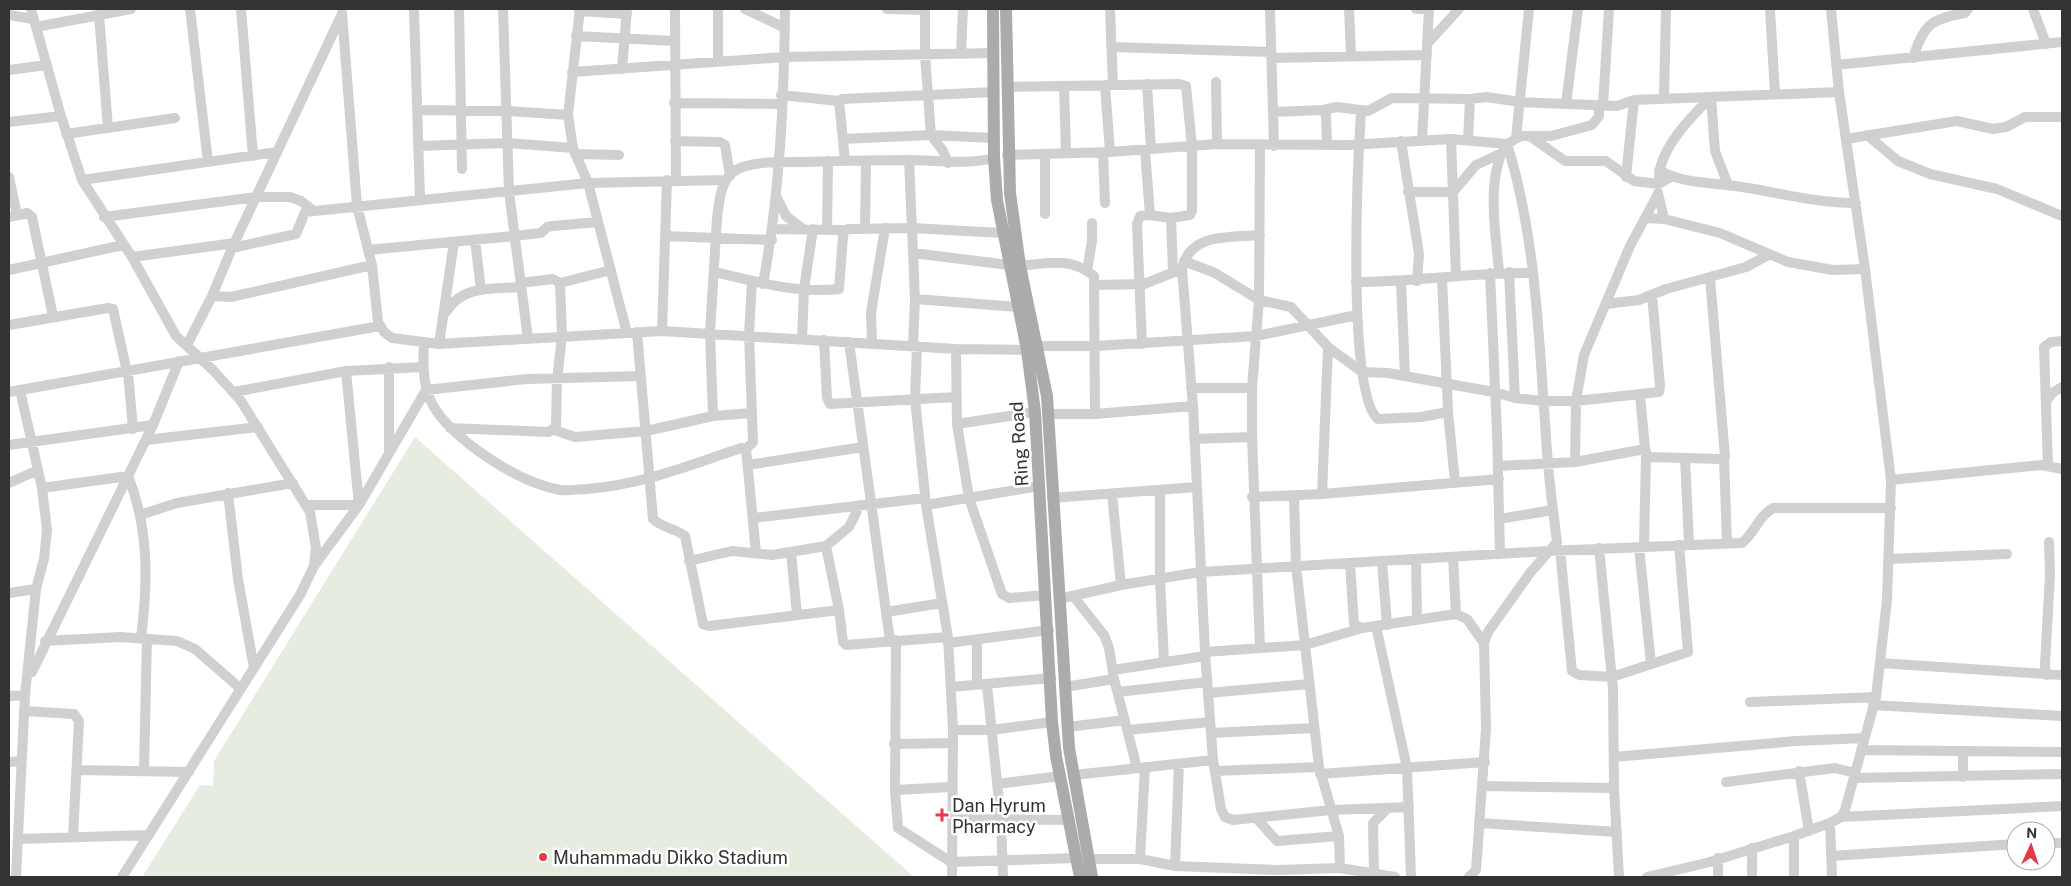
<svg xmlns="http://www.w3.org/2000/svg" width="2071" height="886" font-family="'Public Sans',sans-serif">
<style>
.pitch{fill:#e6ecdf}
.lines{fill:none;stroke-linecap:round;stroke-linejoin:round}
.minor{stroke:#d0d0d0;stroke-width:10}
.major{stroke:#ababab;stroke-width:12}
.poi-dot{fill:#e63946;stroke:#fff;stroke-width:2}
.labels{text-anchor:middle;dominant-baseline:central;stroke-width:5;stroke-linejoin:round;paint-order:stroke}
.street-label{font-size:18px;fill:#333;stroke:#fff}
.poi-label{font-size:18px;fill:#333;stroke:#fff;text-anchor:start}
</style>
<rect width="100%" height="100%" fill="#fff"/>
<path class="pitch" d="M415,437l499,440h-772l58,-92 13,1 1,-25z"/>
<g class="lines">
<path class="minor" d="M31,9l30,107 21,64 50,77 44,79 37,34 28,31 69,111 6,36 -2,18 -14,29 -178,282
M190,9l18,153
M241,9l12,147
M414,9l6,190
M459,9l3,160
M503,9l6,183 19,147
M580,9l-12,106 5,33 15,35 39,150
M675,9l1,171
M718,9v52
M745,9l40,19
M887,9l38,1
M925,9v46l6,80 12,16 5,12
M1110,9l3,76
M1270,9l4,137
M1349,9l2,46
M1416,9h13
M1770,9l5,85
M2033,9l13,35
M579,11l48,3
M342,13l15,193 15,59 6,57 6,10 8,6 47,6 223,-13 294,18 71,1
M9,15l24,4
M99,15l9,113
M36,27l95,-18
M576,36l98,5
M1427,44l32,-35
M1111,47l160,5
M961,54l2,-45
M1271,58l156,-3
M1913,58c11,-34 18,-39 52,-45l3,-4
M1836,65l226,-23
M622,69l5,-60
M9,70l38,-5
M572,72l213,-15 209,-4
M1216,82l1,62
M1147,84l4,65
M1105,85l5,67
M1064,86l2,67
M1007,87l172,-3 7,2 6,60v65l-2,4 -19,3 -21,-3 -5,-65
M781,95l58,6
M1711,97l4,54 13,34
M1664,99l2,-90
M674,103l107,1
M1566,104l12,-95
M1603,105l6,-96
M417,110l90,1 61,4
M1323,110l3,4 1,31
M1361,111c-3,47 -15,283 17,308l43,-2 27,-5 -6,-134
M1273,112l50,-2 14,-3 31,4 24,-13 78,1 17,-2 33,5 97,4 17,-6 205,-8
M9,122l52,-6
M66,134l109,-16
M1867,135l31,26 32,13 67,15 65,27
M1531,137l34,24h41l28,20 24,3 13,-7
M1516,138l13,-129
M843,139l88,-4 63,3
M1451,139l5,137
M1846,139l111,-18 36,8 13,-2 19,-10h37
M1422,140l7,-131
M1468,140l2,-41
M675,141l45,1 5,3 5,31
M1401,141l18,113 -2,27
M418,146l89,-3 66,5
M1103,152l2,51
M575,154l44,1
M1007,155l103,-3 107,-8 132,1 102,-6 56,5 14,-8h30l41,-11 7,-9v-11
M845,160l-6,-59 3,-2 152,-7
M909,160l6,139 -2,47
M1659,170c26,15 54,12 83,17 38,6 75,16 114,16
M1659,176c2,-29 33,-60 52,-79
M9,177l8,38
M1626,177l8,-77
M82,180l195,-28
M1408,192h45l23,-27 26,-12
M1658,193l6,26
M777,198l9,18 17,13
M1045,214v-60
M9,217l18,-4 5,4 21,99
M104,217l152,-20h34l11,4 13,10
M1171,218l2,53
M1645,218l19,1 56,14 68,29 45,8 32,-1
M774,229l71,1
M865,229l1,-68
M827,230l1,-69
M1260,235c-30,3 -70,-3 -78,34l11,137 12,246 8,108 8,49 4,8 8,3 98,-10 78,-3
M665,236l107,4
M475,240l6,50
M232,248l64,-14 9,-22 283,-29 138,-3
M368,250l146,-14 27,-3 6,-6 5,-1 46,-4
M913,253l96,12
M132,257l103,-14
M1184,261l31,12 44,27 32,7 37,40 34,25 26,1 106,19 21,6 28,3h33l83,-9 1,-6 -8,-91
M1020,266c28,-3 51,-9 74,10l1,138
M9,270l114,-25
M1087,271l5,-30v-18
M714,272c40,9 83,22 125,17l4,-53 2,-6 3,-1 64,-1 90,5
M1499,272c-3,-37 -14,-96 8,-128
M1509,272l6,126
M1490,273l7,159 3,122
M1356,282c59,0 117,-10 177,-9
M1401,282l4,93
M520,283l33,-4 7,4 51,-13
M763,284c17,-91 21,-184 22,-275
M1095,285l49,-1 38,-15
M212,296l19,1 141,-32
M915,299l103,8
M1606,304l33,-4 27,-11 80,-22 24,-13
M446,312c16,-27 47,-23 75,-25
M9,325l99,-17 5,1 14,63
M662,331l5,-151
M637,332l16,187c9,9 22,9 32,17l18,88 6,2 130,-16
M802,339l2,-50 9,-60
M824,340l3,58 3,6 126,-7
M424,342c-3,52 5,69 45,102 26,20 59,40 91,46 8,1 19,-1 27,-1 54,-4 103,-24 154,-41l5,1 10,104
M849,342l41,299
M872,343l-1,-30 14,-85
M439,344l15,-102
M1142,344l-5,-120 3,-8 10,-1
M187,345l25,-49 20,-48 110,-234
M917,346l-2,53 11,106 22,132 5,93 -1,147
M1038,346h57l161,-10 101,-21
M956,349l1,75 12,74 33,96 7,4 37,-3
M389,367v87
M346,371l13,134
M128,372l5,57
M1191,388h61
M9,392l371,-66
M234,392l112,-21 77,-4
M1640,395l5,54 3,8 73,2 4,-2 -15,-179
M2046,402l6,-9 10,-6
M1448,412l7,70
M1048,414h47l98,-8
M713,416l-3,-83 7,-115c2,-14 3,-36 16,-46 15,-12 52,-10 71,-10 34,-1 69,-2 103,-2 31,0 57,5 87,-2
M957,424l78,-12
M450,428l99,4 7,-6 1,-46 5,-44 -2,-53
M554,430l21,7 71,-6 67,-15 39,-3
M1194,439l58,-2
M146,440l112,-13
M9,445l144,-20
M746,449l7,-7 -4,-107 3,-54
M1685,458l4,86
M1724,458l3,84
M1575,462l1,-61 8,-46 46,-109 28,-52
M748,465l115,-18
M1498,466l77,-4 70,-13
M2048,466l-4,-119 7,-5 11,-1
M1891,480l140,-14 11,-1 20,4
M9,483l29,-13
M42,488l86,-12c21,51 20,108 13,162
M1160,490v89l4,83
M228,493l10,86 16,89
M1112,494l9,91
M1322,494l6,-147
M1294,496l2,70 23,201 20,69 1,32
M1252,497l70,-3 177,-15
M1052,498l144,-11
M307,505h52
M926,505l114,-19
M140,515l37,-12 116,-20
M753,518l172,-20
M1499,519l54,-9
M826,546l13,64 4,32 3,3 102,-8
M1644,546l2,-92
M1639,547l12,117
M1599,548l14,141 1,99 5,89
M1560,550l12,121 7,4 33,2 76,-25 -9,-107
M791,552l6,63
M1453,557l3,57
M1416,559l1,61
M1889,559l118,-5
M689,561l43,-10 40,4 54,-9 23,-19 11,-22
M1382,561l5,64
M1350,563l4,61 8,4
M314,566l45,-61 67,-115 101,-11 114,-3
M9,593l27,-4
M1074,597l30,38 5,13 5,31 23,89
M1059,599l62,-14 79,-13 348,-21 194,-8c15,-13 14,-24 31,-35h118
M886,612l56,-9
M1376,626l31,142 4,109
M896,640l-1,150 3,38 53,34 126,-4
M977,640v45
M45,641l75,-4 57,4 18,8 46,40
M948,643l101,-13
M1260,648l-8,-211v-49l7,-88 1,-154
M1205,652l100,-7 57,-17 94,-14 11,5 17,24
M1880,663l182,12
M1113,670l92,-14
M32,672l121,-247 26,-64
M2046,675l-1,-11 5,-89 -1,-33
M987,685l14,136 2,56
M951,687l100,-9
M1065,687l49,-8
M1118,692l89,-10
M1208,693l101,-9
M9,696l16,-1
M1750,702l126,-5
M1873,705l189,11
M24,711l50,3 5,7 -6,116
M1068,727l57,-7
M953,730h38l61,-8
M1128,730l82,-8
M1211,733l103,-5
M894,744l59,-1
M1861,750l201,2
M1963,751v26
M1614,757l182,-16 69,-3
M9,762l12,-1
M77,770l112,2
M144,771l3,-132
M1215,771l104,-4
M1799,771l10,60
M1320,774l165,-12
M1074,775l139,-15
M1854,778l208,-4
M1726,782l109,-14 20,5
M997,784l64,-8
M1483,786l131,2
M895,790l56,-3
M1841,817l221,-11
M1256,818l21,23 62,-5
M952,819l118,1
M1479,823l138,9
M1830,823l2,54
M18,839l131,-4
M2046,843h16
M1752,848v29
M1831,856l185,-12
M1718,858v19
M1090,859h50l35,7 25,1 78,3 62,-2 55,9
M1140,859l5,-92
M1175,866l4,-102
M1374,873l-1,-50 15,-15
M16,877l9,-182 11,-106 8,-30 3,-29 -5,-42 -22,-98
M1469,877l7,-7 10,-141 -2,-86 4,-11 42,-59 27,-31c-3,-26 -7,-52 -9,-79 -9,-106 -9,-217 -41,-319
M1647,877l63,-15 84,-26 36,-13 11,-6 4,-7 31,-113 11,-97 4,-120 -26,-211 -26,-177 -8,-83
M1794,877v-41"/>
<path class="major" d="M993,9l1,149 3,42 30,150 8,62 17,310 4,34 24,121
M1006,9l4,184 10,73 27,130 22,352 23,129"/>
</g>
<g class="poi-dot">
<path d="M939.5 807.5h5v5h5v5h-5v5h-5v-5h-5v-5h5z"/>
<circle cx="543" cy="857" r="5"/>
</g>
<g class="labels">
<g class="street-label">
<text transform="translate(1019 444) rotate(-94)">Ring Road</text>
</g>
<g class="poi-label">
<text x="952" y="805">Dan Hyrum<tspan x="952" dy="21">Pharmacy</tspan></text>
<text x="553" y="857">Muhammadu Dikko Stadium</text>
</g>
</g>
<rect width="2071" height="886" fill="none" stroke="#333333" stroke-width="20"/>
<g transform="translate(2031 846) rotate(3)"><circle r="24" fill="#ffffff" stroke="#adadad"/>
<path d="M0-4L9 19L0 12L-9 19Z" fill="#e63946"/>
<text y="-8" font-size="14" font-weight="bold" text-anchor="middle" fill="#333333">N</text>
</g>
</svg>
